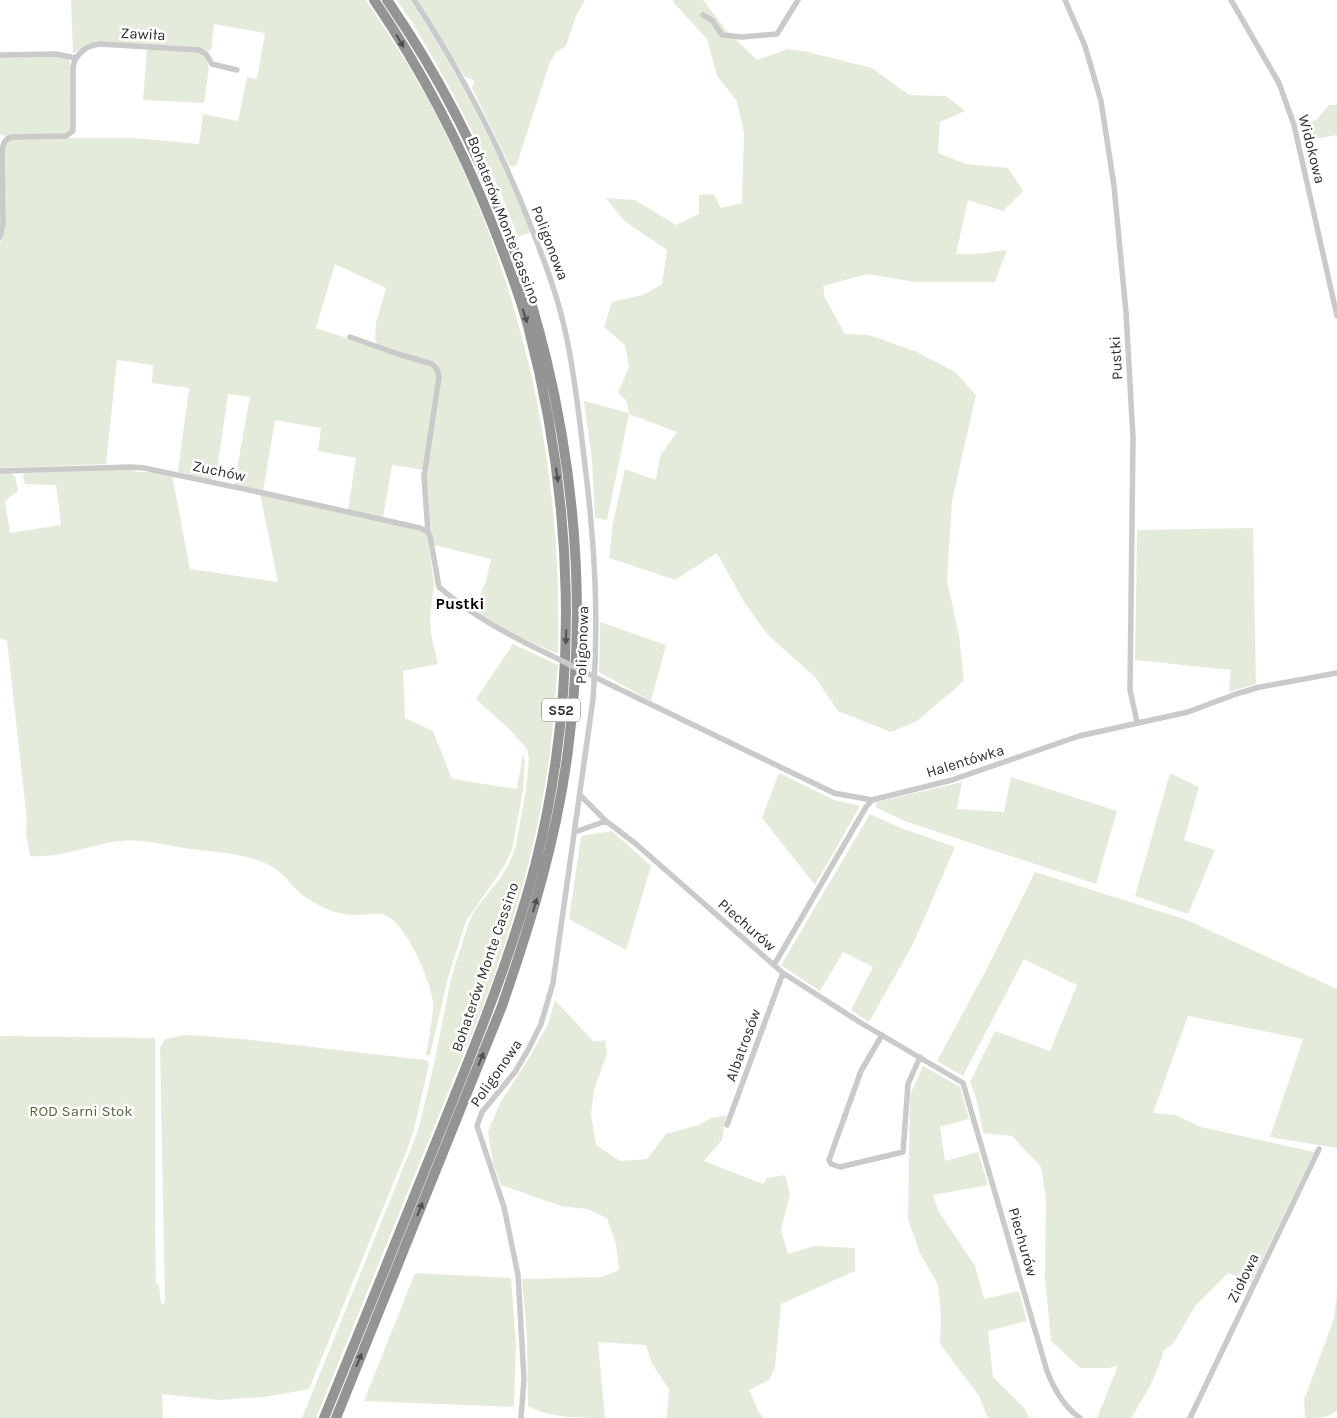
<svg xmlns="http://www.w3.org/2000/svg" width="1337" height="1418" font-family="Karla,sans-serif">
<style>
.green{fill:#e5ebdb}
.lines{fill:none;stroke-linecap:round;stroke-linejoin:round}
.street{stroke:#cacaca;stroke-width:5.5}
.highway{stroke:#949494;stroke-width:10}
.street-bridge{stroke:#cacaca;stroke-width:5.5}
.oneway{fill:#515151}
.labels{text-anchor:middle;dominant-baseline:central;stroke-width:5;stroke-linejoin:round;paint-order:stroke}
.shield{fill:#fff;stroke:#6c6c6c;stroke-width:1}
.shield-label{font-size:14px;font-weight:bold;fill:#2d2d2d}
.street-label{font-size:15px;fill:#2d2d2d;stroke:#fff}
.park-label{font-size:15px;fill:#56683b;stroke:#fff}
.neighbourhood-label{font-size:16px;font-weight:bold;fill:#000;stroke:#fff}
</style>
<rect width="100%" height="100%" fill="#fff"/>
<path class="green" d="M71,0h295c30,45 60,91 83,140 78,160 114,337 109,514l-47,-21 -37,-22 12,-30 5,-22 -57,-14 -3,-14 -5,-54 14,-101 -1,-7 -5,-6 -58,-18 1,-4 -2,-2 1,-16 10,-35 -51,-24 -19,64 113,37 6,3 2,4 -14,98 -31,-5 -9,53 -35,-8 8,-52 -38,-7 3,-23 -46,-8 -12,71 -29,-6 16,-88 -22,-3 -12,83 -7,2 -31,-7 11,-84 -37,-5 1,-18 -36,-5 -11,104 -106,4v-224l5,-26 -1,-65c1,-9 4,-14 13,-15h116l66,6 4,-30 35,7 9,-44 10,2 8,-46 -51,-9 -3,27 -115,-9 -23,11z
M397,0h13c49,73 88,151 121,232l-13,5c-28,-76 -65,-146 -106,-215l1,-1h-2z
M417,0h168l-9,16 -10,30 -10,6 -6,10 -33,102 -4,3 -4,-2 -37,-77 2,-6 -2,-3 -7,-2z
M674,0h29l23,30 31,30 31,-11 20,3 64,16 37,27 37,1 19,15 -25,11 -2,31 28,11 42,4 15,23 -20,20 -35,-11 -12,54h19l32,-4 -12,32h-79l-49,-8 -44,12 2,12 20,36 24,1 48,17 38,20 21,23 -24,106 -5,79 12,56 5,45 -47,40 -26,11 -53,-21 -23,-34 -47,-42 -24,-33 -27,-49 -42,27 -66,-22 4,-35 12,-54 31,11 4,-24 17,-24 -48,-18 -22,106 -12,-2 -3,-57 -8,-60 45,12 -3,-13 -8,-7 11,-26 -4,-22 -21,-18 8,-25 31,-7 19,-11 5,-34 -44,-30 -17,-22 29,2 41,25 23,-11v-19l15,-1 7,14 21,-5 2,-70 -7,-32 -20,-25 -10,-37 -34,-37z
M147,49l52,3 6,4 4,12 -5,35 -61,-3z
M56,55l13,4 1,3 1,67 -5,4 -3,1h-36l-23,2 -4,-2v-78z
M1329,105h8v30l-32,6 -5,-14 17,-8z
M131,469l7,3h18l16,3 18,94 88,13 -18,-88 151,34 14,5 3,4 6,47 -4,33 1,17 7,30 -35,7 2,47 28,13 19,48 65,10 6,-35 2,6 -2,30 -11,59 -7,16 -39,56 -18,57 -18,77h-4c2,-14 8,-40 7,-53 -2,-21 -27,-79 -48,-87 -11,-3 -20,1 -30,0 -7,0 -16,-2 -23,-4 -11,-4 -24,-11 -33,-19 -11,-11 -19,-23 -34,-29 -23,-10 -50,-11 -74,-14 -27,-4 -51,-12 -79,-7 -27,5 -53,16 -82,14l-4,-22 1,-14 -20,-180 -7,-1v-166h11l4,3 3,15 -13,10 5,32 51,-8 -5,-40 -31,-1 -2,-8 2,-3z
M1253,528l3,156 -27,8 2,-22 -96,-10 2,-130z
M600,622l66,23 -15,56 -52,-29z
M513,644l45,21c-3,32 -5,64 -9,95 -12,86 -37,169 -67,249l-166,409h-14l116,-287 17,-71 16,-82 18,-56 6,-12 27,-34 7,-12 7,-18 10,-57 3,-30 -2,-10 -16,-18 -35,-32z
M779,773l55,27 26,6 -45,79 -53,-67z
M1170,773l29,14 -15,53 31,10 -27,64 -53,-18z
M1011,777l106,34 -21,73 -189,-62 -32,-15 2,-5 85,-20 -5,27 47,3z
M870,814l31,14 54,19 -42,97 -44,78 -18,-12 22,-43 -30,-15 -23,39 -39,-26z
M612,831l39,35 -25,84 -57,-31 12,-83z
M1035,872l152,48 150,69v159l-67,-11 33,-98 -115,-23 -35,97 22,2 26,12 113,25 -63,131 -23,-10 -33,33 -22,38 -9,6c-7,25 -19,46 -33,68h-34l21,-52 -10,2h-28l-29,-27 -6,-63 1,-79 -5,-32 -29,-31 -29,-3 -6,-32 -7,-19 25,-51 55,20 27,-66 -53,-26 -61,117 -26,-15 47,-87z
M555,1000l39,42 11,-2 2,14 -13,35 -3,25 5,31 24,16 27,-2 19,-25 33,-9 12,-7 15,-3 -4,25 -18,21 59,23 4,-6 18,-3 5,19 -9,36 7,24 26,-8 41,2v23l-74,33 -6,63 -6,13 -20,10 10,23 5,5h-97l2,-29 -17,-25 -6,-19 -48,-3 7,76c-25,0 -56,0 -77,-12l-1,-69 -5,-58 80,-2 17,-7 -3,-26 -9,-26 -20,-9 -26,-3 -60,-21 -8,-21 -5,-32 11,-27 31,-49 18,-32z
M187,1035l56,4 182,21 3,1 1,3 -15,65 -9,26 -96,234 -44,8 -46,3 -57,-6 1,24h-163v-382l155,2v184l1,62 3,1 2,19 4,-1 -5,-256 5,-8z
M923,1066l37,21 9,32 -29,8 5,34 33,-9 10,33 -55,10 6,17 36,54 9,33 35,-8 8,30 -39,10 5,46 32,32 4,9h-41l-9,-22 -39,-52 1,-29 -3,-30 -18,-32 -12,-33 2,-125z
M415,1273l96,5 5,64 -2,65 -150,-6z
M1337,1293v117c-7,8 -21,8 -32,8l-1,-18 30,-81z"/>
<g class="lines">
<path class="street" d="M414,0c46,70 85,145 116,224 14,36 28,72 36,111 10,45 14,92 20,138 9,78 13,147 7,226l-40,284 -12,41 -13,26 -13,22 -33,40 -5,14 27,81 14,68 6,104 -3,39
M1065,0l20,46 16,55 13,85 12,126 7,126 -3,252 7,32
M1231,0l48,83 15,42 43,191
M703,15l9,5 10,15 20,2 35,-3 21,-34
M0,55l56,-1 19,4
M0,237l3,-13 -1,-72c1,-8 2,-13 10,-15l54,-1 7,-5v-64c2,-13 14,-22 27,-23l99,6 7,4 6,10 25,6
M350,337l48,17 34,10 5,5 2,8 -15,100 4,55
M0,471l130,-4 14,1 119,25 157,35 8,4 2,4 9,51c32,28 68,47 107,66
M615,687l219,106 38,7 80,-20 127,-44 109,-24 48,-18 24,-7 77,-14
M580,795l26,26 30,23 147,129 78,50 102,60 84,288c7,18 17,36 33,47
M575,832l31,-11
M774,965l92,-158 6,-7
M882,1035l-21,36 -32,89 2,4 9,3 63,-15 5,-68 12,-27
M727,1125l56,-152
M1190,1418l129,-269"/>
<path class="highway" d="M324,1418c39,-95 78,-191 116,-286 36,-89 72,-177 96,-270 44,-176 38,-361 -8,-536 -9,-34 -22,-67 -35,-100 -32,-81 -70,-154 -119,-226
M336,1418l166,-412c29,-84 55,-168 66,-256 34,-260 -32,-534 -181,-750"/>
<path class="street-bridge" d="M546,653l69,34"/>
</g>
<defs><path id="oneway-solid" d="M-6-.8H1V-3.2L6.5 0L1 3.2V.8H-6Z" transform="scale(1.25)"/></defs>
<g class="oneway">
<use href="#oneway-solid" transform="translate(400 41) rotate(59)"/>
<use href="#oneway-solid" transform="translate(525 316) rotate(72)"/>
<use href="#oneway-solid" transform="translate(557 475) rotate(82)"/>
<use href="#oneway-solid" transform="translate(566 637) rotate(92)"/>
<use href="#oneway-solid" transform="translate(535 905) rotate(-74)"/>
<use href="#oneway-solid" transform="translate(481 1059) rotate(-68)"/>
<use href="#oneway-solid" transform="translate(420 1209) rotate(-68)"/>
<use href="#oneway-solid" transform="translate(359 1360) rotate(-68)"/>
</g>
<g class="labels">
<rect class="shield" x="542" y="698.5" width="38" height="23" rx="4"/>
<g class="shield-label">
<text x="561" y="710">S52</text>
</g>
<g class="street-label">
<text transform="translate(143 34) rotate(3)">Zawiła</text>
<text transform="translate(1312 149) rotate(76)">Widokowa</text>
<text transform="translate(504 220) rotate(69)">Bohaterów Monte Cassino</text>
<text transform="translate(550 243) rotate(69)">Poligonowa</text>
<text transform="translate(1116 358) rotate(-93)">Pustki</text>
<text transform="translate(219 471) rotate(12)">Zuchów</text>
<text transform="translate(582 645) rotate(-88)">Poligonowa</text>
<text transform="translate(965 761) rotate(-17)">Halentówka</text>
<text transform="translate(747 925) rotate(41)">Piechurów</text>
<text transform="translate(485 967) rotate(-71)">Bohaterów Monte Cassino</text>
<text transform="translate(743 1045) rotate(-70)">Albatrosów</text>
<text transform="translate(496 1073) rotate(-55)">Poligonowa</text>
<text transform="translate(1023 1242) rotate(74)">Piechurów</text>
<text transform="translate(1243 1278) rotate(-64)">Ziołowa</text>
</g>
<g class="park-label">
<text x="81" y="1111">ROD Sarni Stok</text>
</g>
<g class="neighbourhood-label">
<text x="460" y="603">Pustki</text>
</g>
</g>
</svg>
